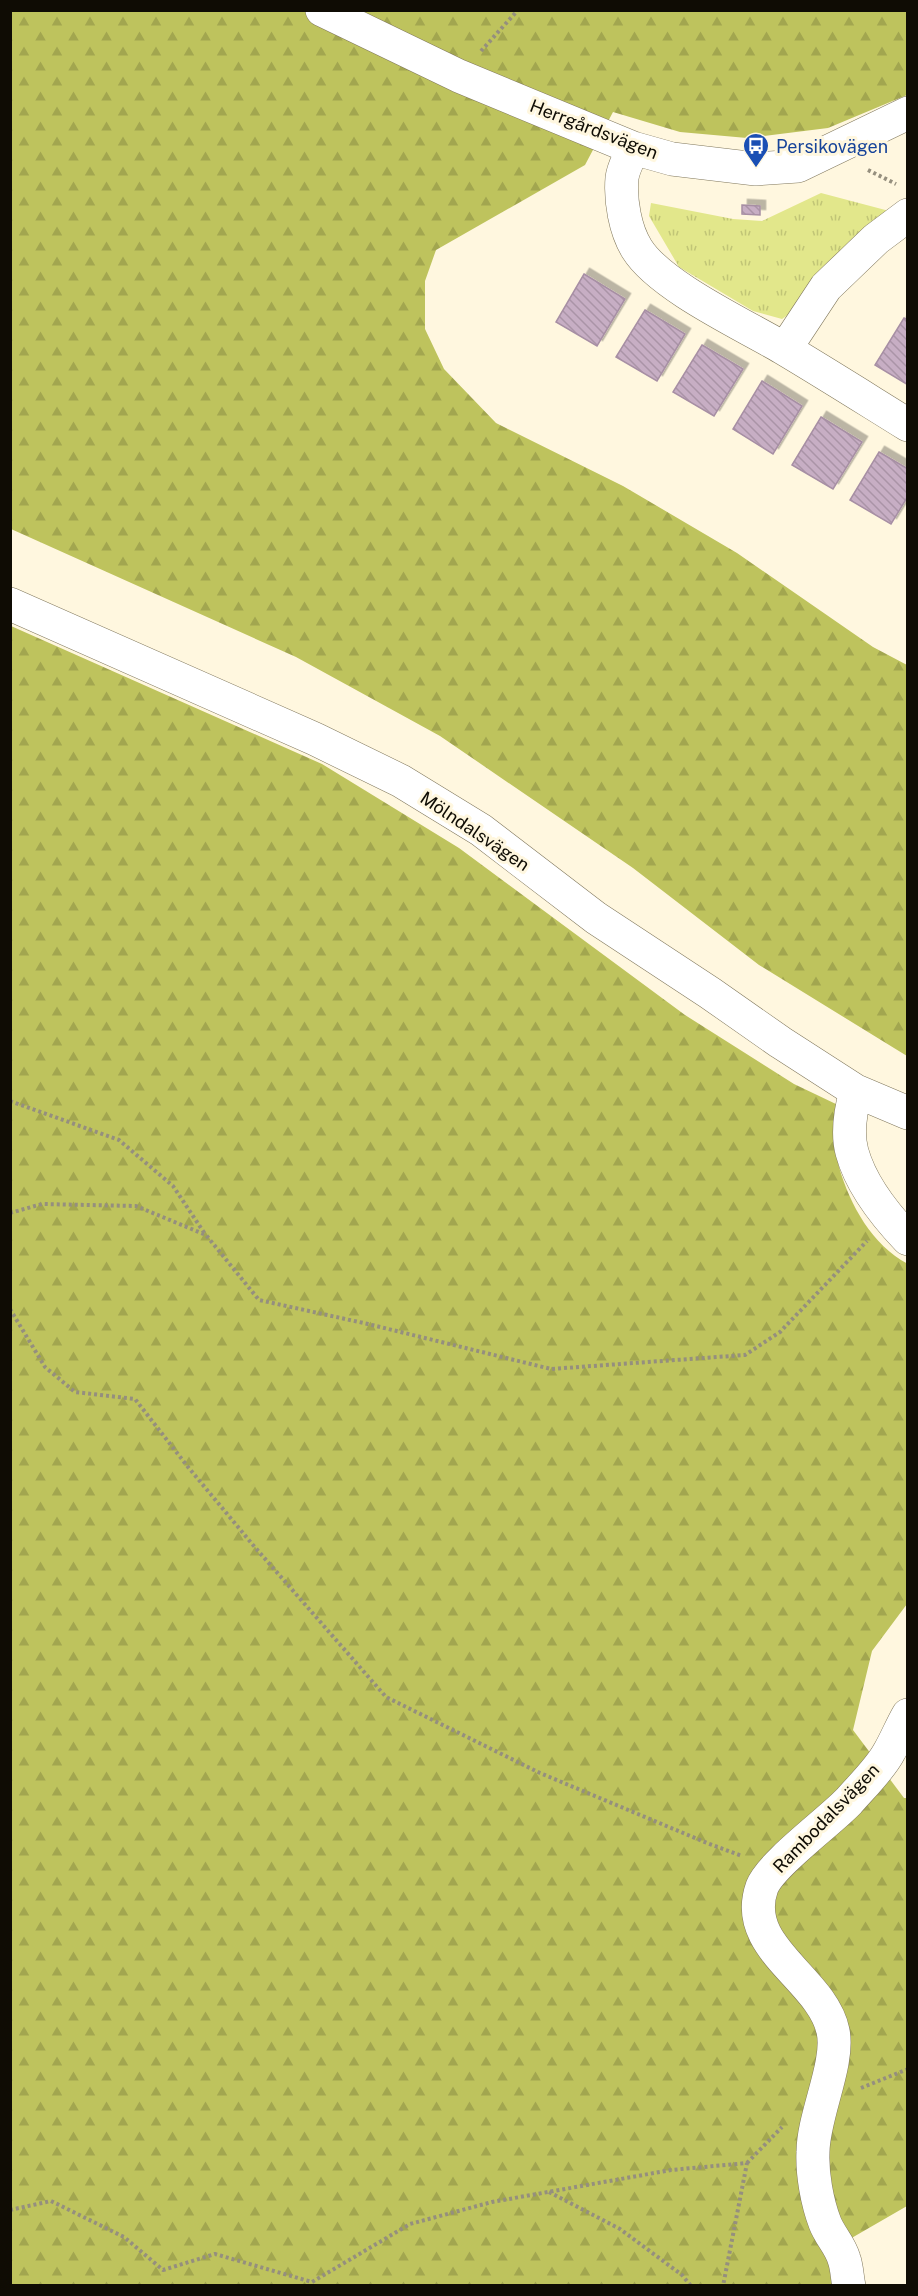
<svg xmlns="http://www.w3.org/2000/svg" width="918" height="2296" font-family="'Public Sans',sans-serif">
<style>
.grass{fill:url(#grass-tufts)}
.forest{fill:url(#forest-firs)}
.building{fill:url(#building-back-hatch);stroke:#a78fa4;stroke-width:1.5;filter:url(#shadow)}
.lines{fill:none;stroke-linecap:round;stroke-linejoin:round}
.minor-casing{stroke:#81785d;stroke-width:34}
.path{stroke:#958f7e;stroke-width:4;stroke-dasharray:3 3;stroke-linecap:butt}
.minor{stroke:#fff;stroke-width:33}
.labels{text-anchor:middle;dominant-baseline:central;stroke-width:6;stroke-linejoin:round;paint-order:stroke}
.street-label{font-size:18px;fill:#0f0c04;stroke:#fff7df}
.transit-label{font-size:18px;fill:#164399;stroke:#fff7df;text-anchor:start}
</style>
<defs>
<pattern id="grass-tufts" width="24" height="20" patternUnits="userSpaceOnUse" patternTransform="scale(1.5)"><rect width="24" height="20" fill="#e2e78b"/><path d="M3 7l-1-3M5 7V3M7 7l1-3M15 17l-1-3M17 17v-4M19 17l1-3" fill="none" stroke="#c1c576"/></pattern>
<pattern id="forest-firs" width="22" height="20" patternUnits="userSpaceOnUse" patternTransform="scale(1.5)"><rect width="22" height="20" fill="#bec35d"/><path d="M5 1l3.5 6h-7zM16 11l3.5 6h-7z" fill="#a2a64f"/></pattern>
<pattern id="building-back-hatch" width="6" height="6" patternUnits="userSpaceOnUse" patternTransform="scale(1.5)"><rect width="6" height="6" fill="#c7aec4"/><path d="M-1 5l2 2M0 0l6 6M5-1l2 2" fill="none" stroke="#aa94a7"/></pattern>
<filter id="shadow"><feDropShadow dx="5.5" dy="-5.5" stdDeviation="0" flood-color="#0004"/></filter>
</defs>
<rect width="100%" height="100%" fill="#fff7df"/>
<path class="grass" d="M821,193l72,19 -94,95 -17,12 -29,-8 -74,-44 -30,-51 2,-13 82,16 29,2z"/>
<path class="forest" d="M11,11h896v84l-79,33 -81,10 -67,-6 -67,-20 -28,53 -149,85 -11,31v48l19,40 52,54 127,63 114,67 136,94 34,18v391l-148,-91 -126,-97 -193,-132 -144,-79 -285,-128z
M11,626l311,138 137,84 226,167 109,69 44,21c0,18 -3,45 1,62 11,38 33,78 69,97l-1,340 -35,47 -19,79 51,68h3v408l-71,41 9,38 -834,1z"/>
<path class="building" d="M742,205l18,1v9l-18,-1z
M584,274l41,25 -28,47 -41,-24z
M645,310l40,24 -28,47 -41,-24z
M904,318l4,2v65l-33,-20z
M702,345l41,24 -29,47 -41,-24z
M762,381l40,25 -29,48 -40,-25z
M821,417l41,25 -29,47 -41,-24z
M879,452l29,17v27l-17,28 -41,-24z"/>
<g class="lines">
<defs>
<path id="minor" d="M322,10l137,66 174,72 39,11 84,10 42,-3 110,-53
M633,148c-3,9 -10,20 -11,30 -2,22 3,52 15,71 23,37 107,76 146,99 42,25 83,51 125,77
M785,349l41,-62 50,-48 32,-24
M10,604l305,135 86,42 80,49 115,88 114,75 70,49 76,49 52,22
M856,1091c-5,18 -9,43 -4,61 9,33 33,63 56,87
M849,2286c-2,-9 -2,-19 -5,-27 -4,-14 -14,-23 -19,-36 -8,-21 -13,-49 -12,-71 0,-36 27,-89 20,-121 -11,-53 -93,-83 -71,-144 9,-23 67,-65 87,-86 13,-15 31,-32 40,-49 7,-12 12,-25 19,-37"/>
</defs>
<use href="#minor" class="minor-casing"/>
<path class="path" d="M481,51l37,-41
M868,170l28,14
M10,1101l109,39 54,46 32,48
M10,1213l32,-9 94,2 70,29 53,65 109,24 183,45 194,-14 35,-23 87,-91
M10,1309l35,58 30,25 60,7 53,68 65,78 133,152 154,76 167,70 35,13
M861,2088l47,-19
M747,2163l35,-36
M549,2192l71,37 62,46 9,11
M10,2210l41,-9 73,36 39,33 52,-16 97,28 98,-58 82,-22 179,-32 76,-7 -24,123"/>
<use href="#minor" class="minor"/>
</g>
<defs>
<symbol id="bus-pin" viewBox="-11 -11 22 30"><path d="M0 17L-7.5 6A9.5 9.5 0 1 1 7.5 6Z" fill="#1a4fb4" stroke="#fff7df"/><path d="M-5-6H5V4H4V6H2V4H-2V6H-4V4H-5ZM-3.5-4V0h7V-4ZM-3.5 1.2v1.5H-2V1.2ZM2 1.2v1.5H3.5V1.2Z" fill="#fff"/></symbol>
</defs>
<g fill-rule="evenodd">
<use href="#bus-pin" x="741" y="131" width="30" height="40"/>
</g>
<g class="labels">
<g class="street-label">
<text transform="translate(594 129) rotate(21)">Herrgårdsvägen</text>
<text transform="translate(475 831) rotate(34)">Mölndalsvägen</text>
<text transform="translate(826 1818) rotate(-46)">Rambodalsvägen</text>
</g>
<g class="transit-label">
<text x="776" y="146">Persikovägen</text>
</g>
</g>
<rect width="918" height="2296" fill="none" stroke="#0f0c04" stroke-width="24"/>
</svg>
